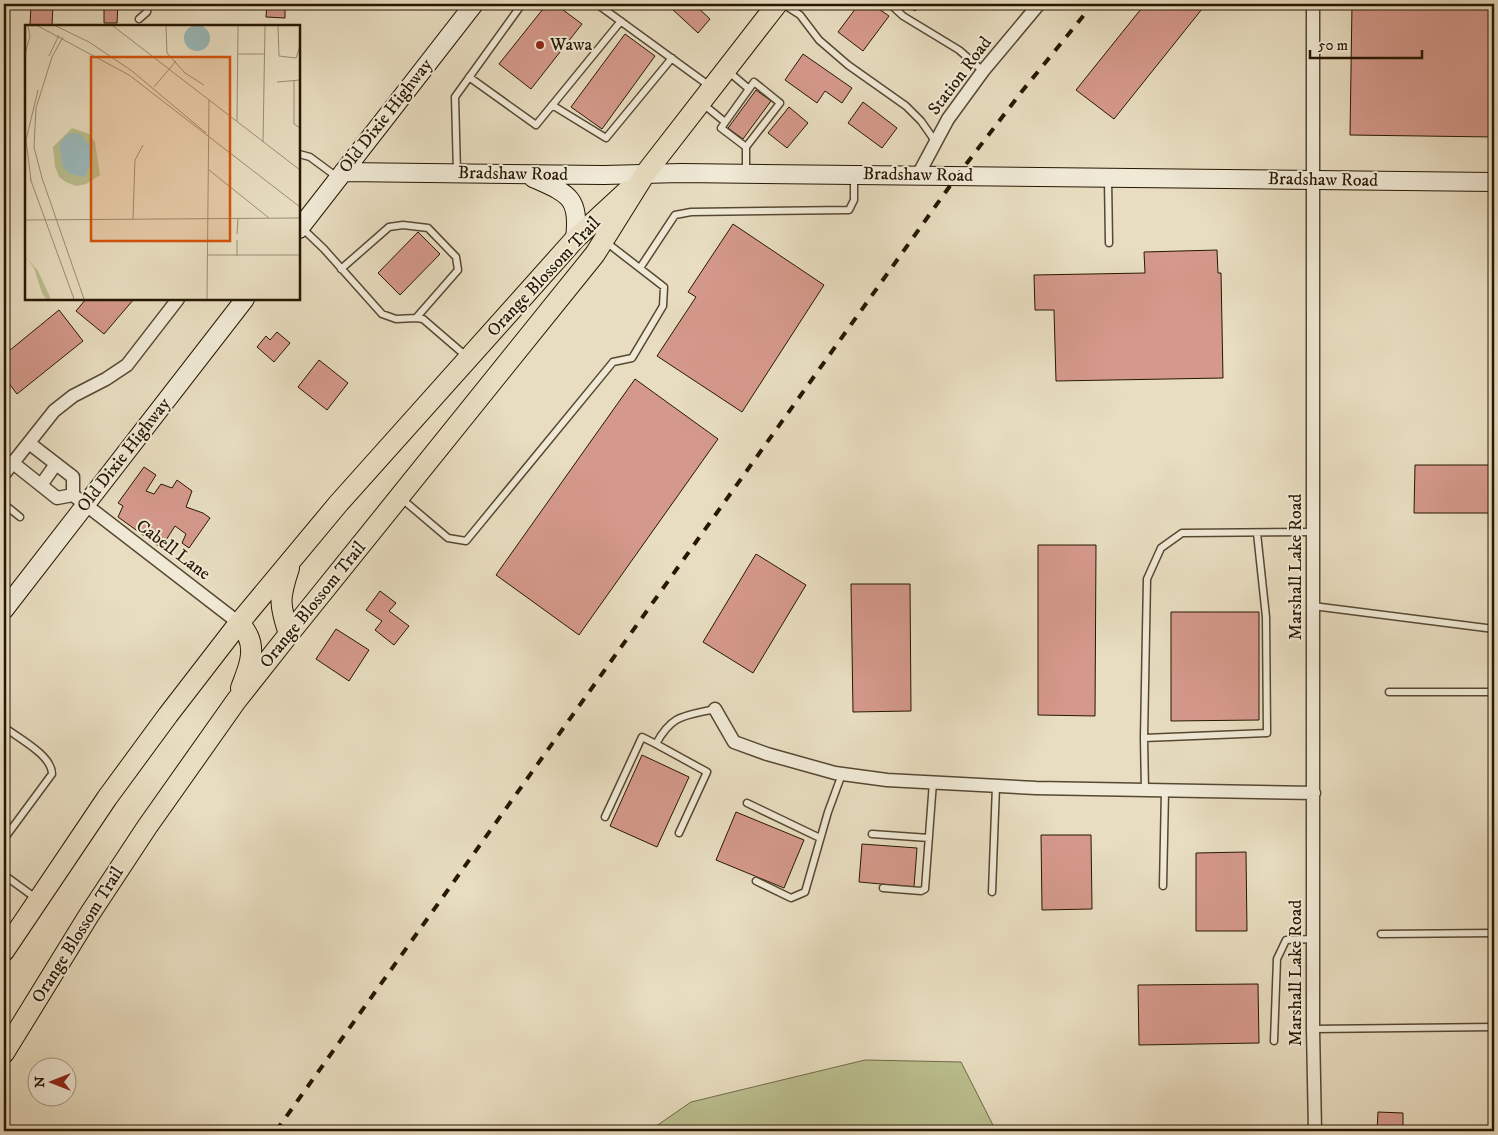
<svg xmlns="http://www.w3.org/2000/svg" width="1498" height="1135" font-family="'IM FELL DW Pica',serif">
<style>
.green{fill:#bbbf8f;stroke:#706b48}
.water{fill:#9bbabc;stroke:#6c7972}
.building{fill:#d5998b;stroke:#261702}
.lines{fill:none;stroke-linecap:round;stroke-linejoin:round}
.lane-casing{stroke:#564832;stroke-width:9}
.street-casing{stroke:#564832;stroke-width:15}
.secondary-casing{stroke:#261702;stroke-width:20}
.primary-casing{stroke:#261702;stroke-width:22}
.lane{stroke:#f0e9d6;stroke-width:6}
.street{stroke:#f0e9d6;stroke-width:12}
.secondary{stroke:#f0e9d6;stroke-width:18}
.primary{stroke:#e8ddc0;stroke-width:20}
.rail{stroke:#261702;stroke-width:4;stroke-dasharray:9 9;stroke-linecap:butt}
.poi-dot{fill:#8f2418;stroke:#f0e9d6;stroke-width:2}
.labels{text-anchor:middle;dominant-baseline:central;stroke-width:4;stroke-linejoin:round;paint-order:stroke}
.poi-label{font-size:18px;fill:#261702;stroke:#f0e9d6;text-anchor:start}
.street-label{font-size:18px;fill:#261702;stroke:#f0e9d6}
.inset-road{fill:none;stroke:#9a8e74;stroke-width:1}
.view{fill:#d5520b;fill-opacity:0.15;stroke:#d5520b;stroke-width:2.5}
.inset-edge{fill:none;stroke:#261702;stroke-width:2.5}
</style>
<rect width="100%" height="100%" fill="#e8ddc0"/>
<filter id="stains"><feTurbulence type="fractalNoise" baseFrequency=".004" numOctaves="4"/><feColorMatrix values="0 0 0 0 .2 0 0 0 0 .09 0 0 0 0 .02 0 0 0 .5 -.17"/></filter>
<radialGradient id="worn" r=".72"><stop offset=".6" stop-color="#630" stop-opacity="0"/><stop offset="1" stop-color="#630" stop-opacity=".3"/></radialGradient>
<path class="green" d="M865,1060l96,2 35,69h-168l-28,-4 -26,4h-125l42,-29z"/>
<path class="water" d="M800,1127l28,4h-54z"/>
<path class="building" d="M31,4h22l-1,22h-22z
M98,4h20l-1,19h-13v-17h-6z
M267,4h18v14l-19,-1z
M547,4h8l27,20 -51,65 -32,-25z
M675,4h19l16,15 -12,14 -27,-25z
M859,4h13l17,12 -26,35 -25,-19z
M906,4h14l-5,7z
M1145,4h61l-92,115 -38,-29z
M1352,4h142v133l-144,-2z
M625,34l30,22 -53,73 -31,-22z
M803,54l49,34 -10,15 -17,-12 -8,12 -32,-23z
M756,90l15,11 -28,38 -15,-11z
M863,102l34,26 -15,20 -34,-25z
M789,107l19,16 -21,25 -19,-15z
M733,224l91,61 -82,127 -85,-56 39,-59 -8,-5z
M418,232l22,22 -40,41 -22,-22z
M1217,250l1,23h3l2,105 -167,3 -2,-71h-19l-1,-35 111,-2 -1,-21z
M86,299h48l-30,35 -28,-23z
M59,310l24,31 -66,53 -13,-17v-22z
M277,332l13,11 -16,19 -17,-15 9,-11 4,4z
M319,360l29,23 -21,27 -29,-23z
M635,379l83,60 -139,196 -83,-60z
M1415,465h79v48h-80z
M144,467l12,8 -10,16 8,3 7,-10 11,4 5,-8 15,11 -6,16 17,6 7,5 -21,30 -7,-5 4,-9 -11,-8 -14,22 -43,-31 5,-11 -5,-3z
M1038,545h58l-1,171 -57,-1z
M756,554l50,31 -53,88 -50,-31z
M851,584h59l1,127 -58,1z
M380,591l16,12 -7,8 20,15 -15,19 -19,-15 7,-9 -16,-11z
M1171,612h88v108l-88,1z
M336,629l33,21 -20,31 -33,-22z
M642,755l47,22 -32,70 -47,-21z
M736,812l68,28 -20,48 -68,-28z
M1041,835h50l1,74 -50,1z
M862,844l55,4 -3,39 -55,-5z
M1246,852l1,79h-51v-78z
M1258,984l1,59 -120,2 -1,-60z
M1378,1112l25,1v18h-26z"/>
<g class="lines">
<defs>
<path id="lane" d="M597,4l114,83
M783,4l17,11 19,25 29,25 58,41 15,15 14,20
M890,4l13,12 56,34 24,21
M139,19l8,-7 1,-8
M729,72l20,17
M469,77l67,48 85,-104
M703,104l22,18
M552,105l54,33 66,-80
M746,147l34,-44 -26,-21 -33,46 25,19v25
M299,154l11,3 27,20
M457,173l-2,-76 67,-93
M1108,179l1,64
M301,227l23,22 58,65 14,5 20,-1 7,1 43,37
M640,268l35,-53 16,-3 158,-2 5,-10v-24
M341,269l48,-42 14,-2 25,3 28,29 2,13 -42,48
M402,499l46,39 18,3 147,-179 19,-4 31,-52 1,-19 -58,-45
M4,504l16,13
M1313,606l181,23
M1389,692h105
M4,727c14,11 48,28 48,47l-48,65
M1144,738l3,-159 14,-31 21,-15 132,-1
M1145,790l-1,-52 123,-5 -1,-116 -9,-84
M747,803l73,35
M605,817l37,-80 14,7
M679,833l28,-61 -51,-28c16,-30 29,-28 59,-35
M872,834l57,4
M4,875l33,24
M756,881l35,17 14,-6 23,-80 14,-38
M1163,886l2,-95
M883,888l38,3 4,-2 8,-107
M992,892l4,-106
M1381,934l113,-1
M1313,1029l181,-2
M1274,1041l3,-82 9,-19 27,-1"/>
<path id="street" d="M1313,4v1025l2,102
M918,175l30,-56 35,-48 56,-67
M29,443l44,34v18
M13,463l44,35 16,-3
M4,474l50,-63 19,-15 33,-17 21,-14 51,-66
M41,485l15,-21
M73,495l166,128
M715,709l19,33 33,12 68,19 52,7 149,8 278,5"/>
<path id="secondary" d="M343,172l261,3 77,-2 813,9
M533,178c36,16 47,19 42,61
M299,229l175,-225
M4,610l241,-311"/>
<path id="primary" d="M239,623c3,4 7,8 9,13 8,17 -1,36 -7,52
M289,634c-10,-30 -10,-36 0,-66
M4,951l103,-153 61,-83 71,-92 99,-119 237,-265 52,-48
M4,1053l85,-138 58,-88 89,-126 53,-67 306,-380 50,-80 132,-170"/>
</defs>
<use href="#lane" class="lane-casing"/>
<use href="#street" class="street-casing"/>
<use href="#secondary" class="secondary-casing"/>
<use href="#primary" class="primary-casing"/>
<use href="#lane" class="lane"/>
<use href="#street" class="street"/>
<use href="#secondary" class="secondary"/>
<use href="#primary" class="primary"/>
<path class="rail" d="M276,1131l681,-955 66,-86 70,-86"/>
</g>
<circle class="poi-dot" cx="540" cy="45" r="5"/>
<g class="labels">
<g class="poi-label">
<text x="550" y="45">Wawa</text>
</g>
<g class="street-label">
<text transform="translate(960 76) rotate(-53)">Station Road</text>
<text transform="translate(386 116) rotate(-52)">Old Dixie Highway</text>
<text transform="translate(513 174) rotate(1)">Bradshaw Road</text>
<text transform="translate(918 175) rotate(1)">Bradshaw Road</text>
<text transform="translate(1323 180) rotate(1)">Bradshaw Road</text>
<text transform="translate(544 277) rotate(-47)">Orange Blossom Trail</text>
<text transform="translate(124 455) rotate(-52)">Old Dixie Highway</text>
<text transform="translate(173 550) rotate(37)">Cabell Lane</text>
<text transform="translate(1296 567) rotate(-90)">Marshall Lake Road</text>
<text transform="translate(313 605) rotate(-51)">Orange Blossom Trail</text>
<text transform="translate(78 935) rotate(-58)">Orange Blossom Trail</text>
<text transform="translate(1296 973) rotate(-90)">Marshall Lake Road</text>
</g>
</g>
<g transform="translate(25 25)">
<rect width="275" height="275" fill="#e8ddc0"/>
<path d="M47,103l17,6 6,8 5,33 -14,9 -10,2 -10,-4 -7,-5 -4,-11 -2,-19zM0,231l13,15 13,28h-5l-4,-6 -8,-25z" fill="#bbbf8f"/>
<path d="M159 13a13 13 0 1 1 26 0a13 13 0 1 1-26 0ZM44,108l11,1 10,12 1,15 -6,16 -15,-3 -7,-7 -4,-23z" fill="#9bbabc"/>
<path class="inset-road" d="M13,1l91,49 171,132M31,1l33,16 43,29 74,62M88,1l187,144M141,1l1,27 18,20 19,12M253,1l1,30 17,2 4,-12M38,12l-11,20 -16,51 -2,39 8,31 42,121M0,29l5,-18 -2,-10M213,29h27M24,31l10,-21M269,55v44l6,4M252,57l23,-2M129,62l22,-26M212,96l1,-95M238,117l2,-116M184,145l60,48M5,153l44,121M6,155l-5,-40 12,-50M108,194l2,-59 8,-15M0,195l275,-2M212,209l1,-15M183,230h92M212,231v-16M182,274l2,-199"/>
<path class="view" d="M66,32h139v184h-139z"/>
<rect width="275" height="275" class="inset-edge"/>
</g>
<rect width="1498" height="1135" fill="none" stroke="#e8ddc0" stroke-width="20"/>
<rect x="5" y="5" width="1488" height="1125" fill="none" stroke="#261702" stroke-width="2.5"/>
<rect x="10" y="10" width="1478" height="1115" fill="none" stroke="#261702"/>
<g transform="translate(52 1082) rotate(270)"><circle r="24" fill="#f0e9d6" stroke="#9f9581"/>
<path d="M0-4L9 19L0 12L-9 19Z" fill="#8f2418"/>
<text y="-8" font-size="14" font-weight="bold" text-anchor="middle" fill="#261702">N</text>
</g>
<path d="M1310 50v8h112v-8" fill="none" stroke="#261702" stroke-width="2.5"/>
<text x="1318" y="50" font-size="15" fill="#261702" stroke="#f0e9d6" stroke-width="4" paint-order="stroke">50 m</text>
<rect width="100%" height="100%" filter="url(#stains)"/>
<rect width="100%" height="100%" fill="url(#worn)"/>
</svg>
